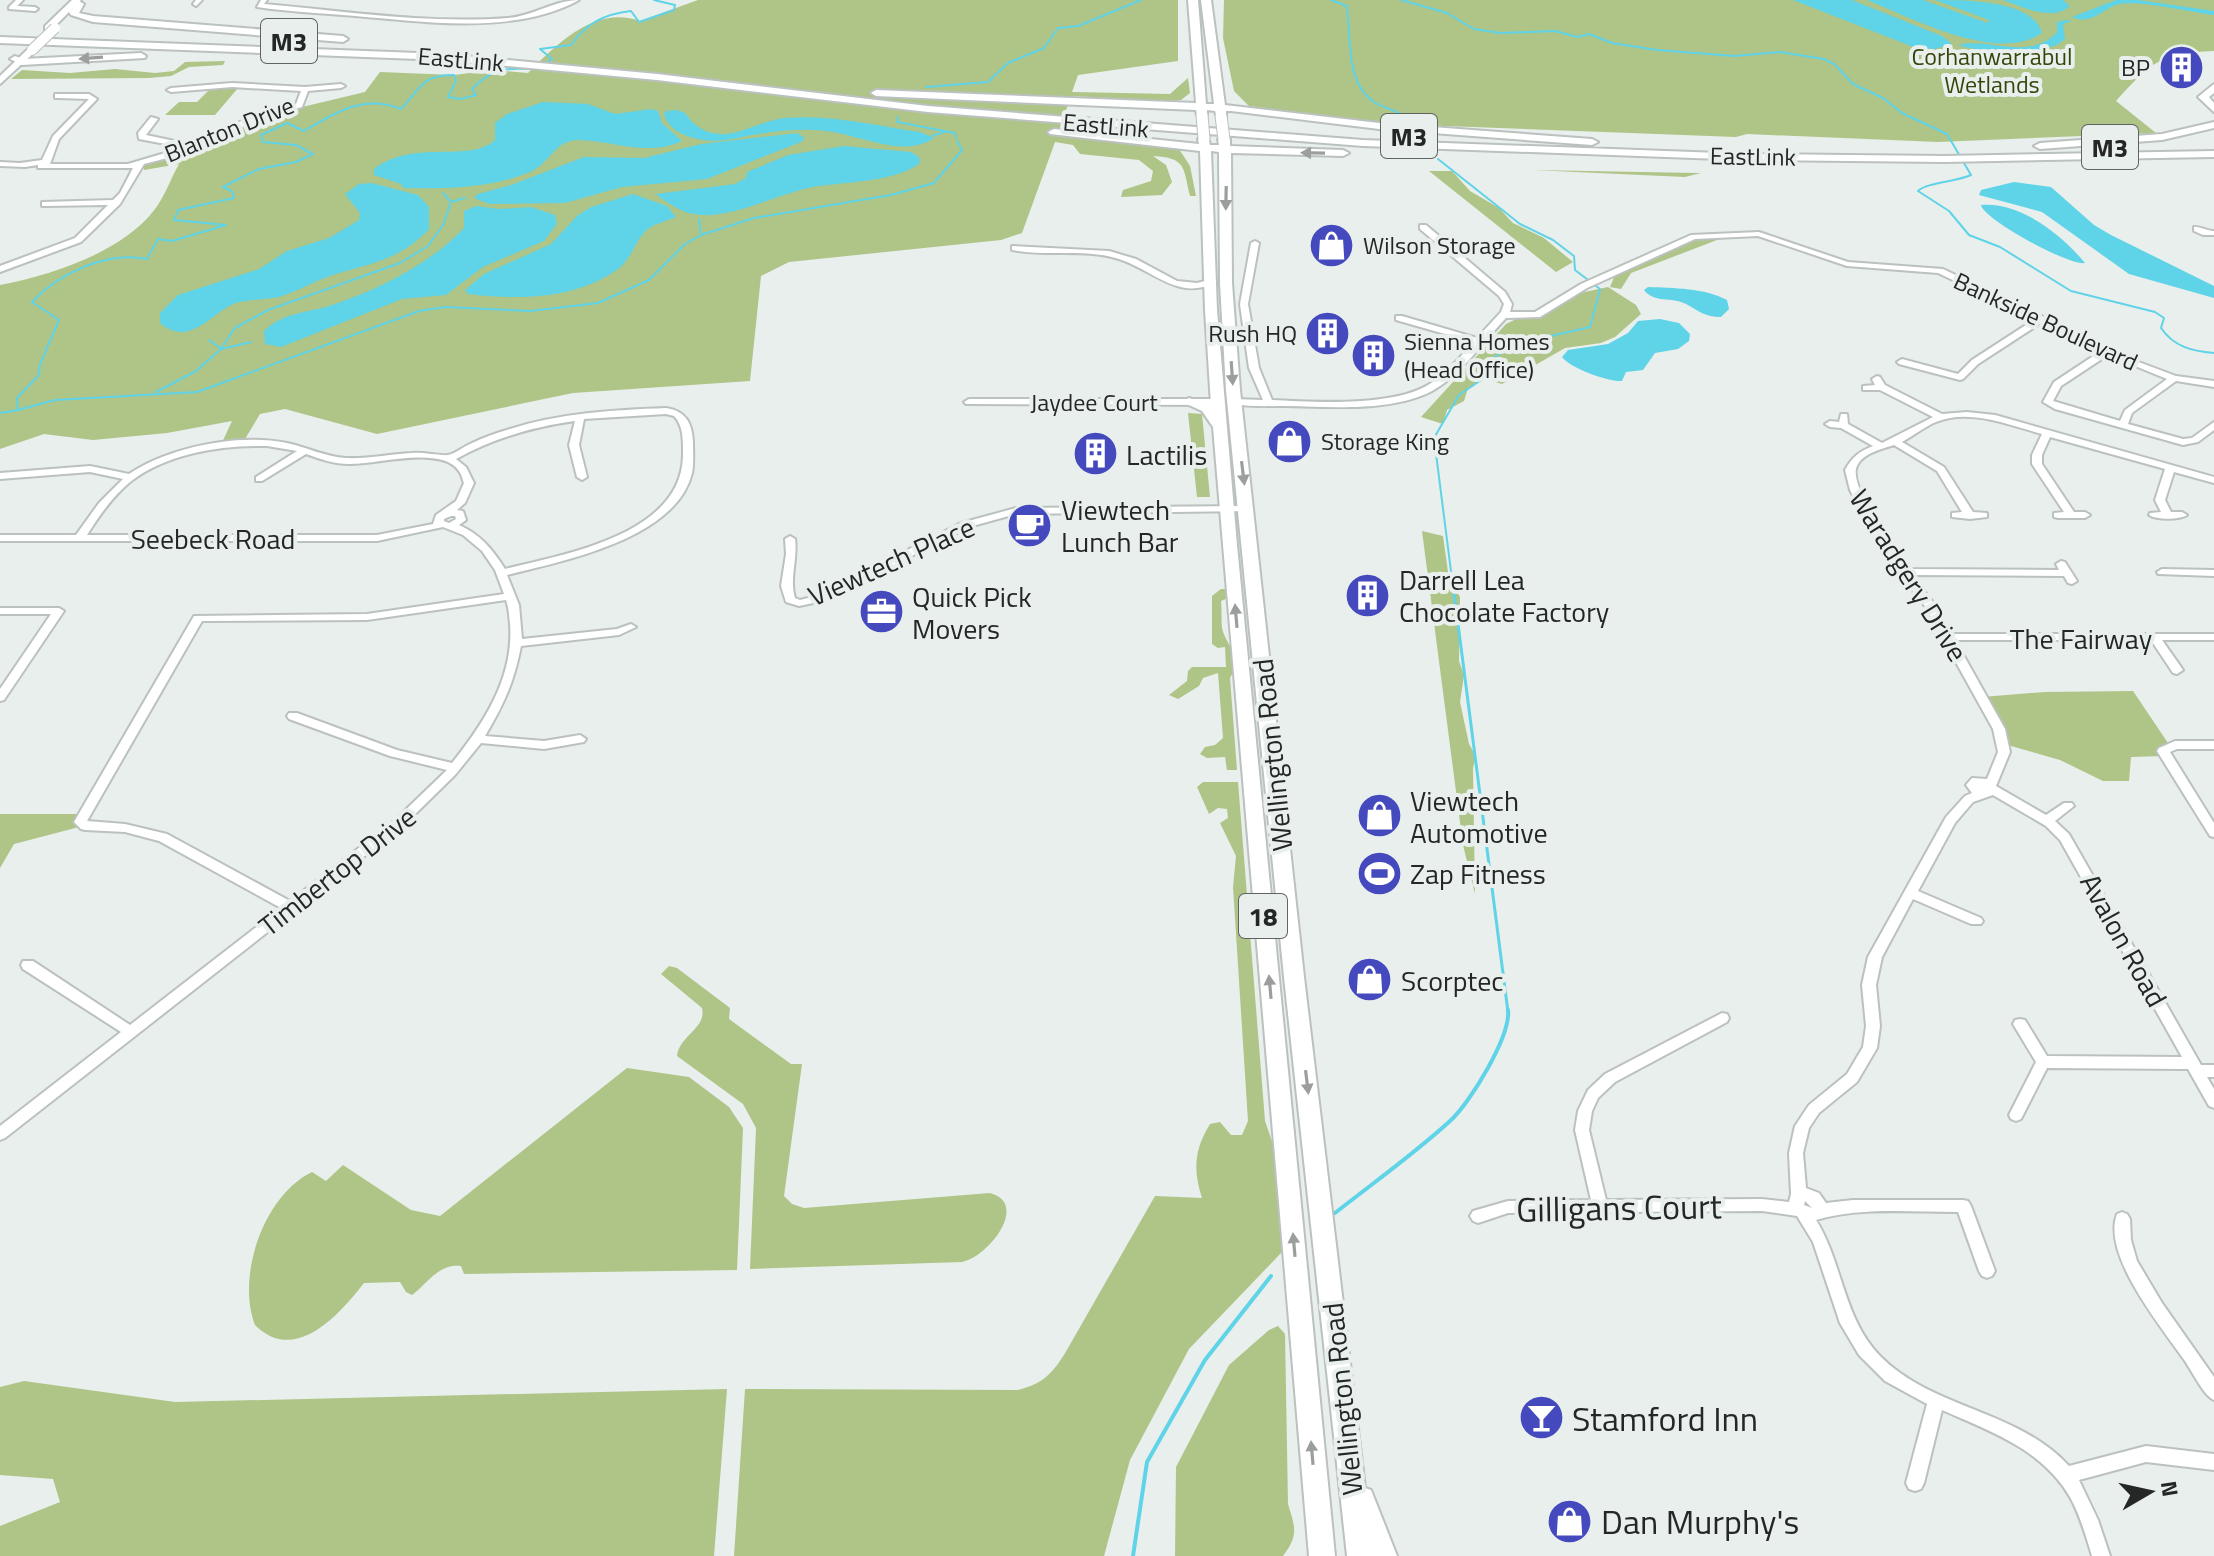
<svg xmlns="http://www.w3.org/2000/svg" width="2214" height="1556" font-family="'Titillium Web',sans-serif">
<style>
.green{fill:#afc487}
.water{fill:#5fd3e7}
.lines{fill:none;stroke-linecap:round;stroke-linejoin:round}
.stream-far2{stroke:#5fd3e7;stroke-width:2}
.stream-far1{stroke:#5fd3e7;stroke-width:3}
.stream{stroke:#5fd3e7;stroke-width:4}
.minor-casing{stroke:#bbc1be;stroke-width:4}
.major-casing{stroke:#bbc1be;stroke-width:4}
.highway-casing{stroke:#bbc1be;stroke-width:4}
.minor{fill:#fff;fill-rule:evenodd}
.major{fill:#fff;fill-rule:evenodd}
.highway{fill:#fff;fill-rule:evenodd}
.major-bridge-casing{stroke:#bbc1be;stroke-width:12;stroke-linecap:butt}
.highway-bridge-casing{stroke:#bbc1be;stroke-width:13;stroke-linecap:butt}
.major-bridge{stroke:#fff;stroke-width:10}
.highway-bridge{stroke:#fff;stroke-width:11}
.oneway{fill:#9c9e9d}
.labels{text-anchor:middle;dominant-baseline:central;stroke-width:8;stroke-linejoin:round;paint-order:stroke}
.far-park-label{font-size:24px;fill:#36460b;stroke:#e9efec}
.far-street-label{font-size:24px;fill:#242726;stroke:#e9efec}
.far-poi-label{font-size:24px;fill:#242726;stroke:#e9efec;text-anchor:start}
.shield{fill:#e9efec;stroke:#5f6361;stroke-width:2}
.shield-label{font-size:26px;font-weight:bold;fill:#242726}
.poi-label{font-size:28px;fill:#242726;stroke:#e9efec;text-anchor:start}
.street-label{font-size:28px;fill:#242726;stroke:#e9efec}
.near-street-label{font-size:34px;fill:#242726;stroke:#e9efec}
.near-poi-label{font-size:34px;fill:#242726;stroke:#e9efec;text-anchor:start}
</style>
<rect width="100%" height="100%" fill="#e9efec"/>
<path class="green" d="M698,0h480v61l-100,14 -6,17 98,2 18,-16 2,15 -9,7 -16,1 -94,-5 -14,40 122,13 11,17 6,30h-6c-7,-30 -4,-38 -37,-40l13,9 6,17 -10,13 -41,2 2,-7 28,-9 2,-10 -14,-11 -59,-6 -7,-9 -18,-3 -33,91 -21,7 -212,22 -28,14 -11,105 -177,12 -196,41 -92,-25 -25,5 -18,30 -22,3 12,-26 -65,12 -74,7 -49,-6 -44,15v-164c52,-10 123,-33 155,-76 10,-13 16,-31 24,-45l-35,6 -1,-6 130,-50 92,-22 15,-20 74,3 39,-5 35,3c29,-29 67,-68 112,-52z
M1224,0h990v51c-54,2 -62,11 -98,50l40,32 -218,9 -191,-8 -11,3 -345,-13 -142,-18 -15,-15 -11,-53z
M225,61l-2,4 -34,2 -18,9 -22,2 -138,1 11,-9 48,3 45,-4 40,4 19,-2 11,-9z
M238,88l-23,27h-50l14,-13h18l13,-13z
M1532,170l164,3h5l-16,4z
M1429,171h23l18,20 29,17 14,15 31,15 29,24 -17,10z
M1712,238l5,2 -86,33 -10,16 -11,-2 5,-12c29,-15 65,-35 97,-37z
M1608,287l28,18 5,9 -26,23 -14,6 -36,5 -63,36 -17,-5 -17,9 -4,13 -17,9 -4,14 -22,-7 85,-93 10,-5 26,-4 38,-22z
M1188,413l14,1 8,83h-13z
M1422,531l21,5 6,43 11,18 -1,64 5,14 -4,27 9,42 7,12 -3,12 2,126 -12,-49z
M1221,589h6l1,9 -7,3c1,9 0,18 1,27 3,16 22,29 8,50l7,92h-10l-2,-13 -18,1 -7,-4 5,-7 10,-2 8,-7 -5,-65 -15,5 -4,8 -21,13 -9,-4 18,-14 1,-10 4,-4h34l-1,-20 -7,1 -6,-4v-48z
M2133,691l37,55 -6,10 -33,1 -2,24h-26l-43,-21 -56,-16 -22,-47 63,-5z
M1203,782h35l27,339 10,29 7,102 -93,97 -59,111 -26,96h-370l11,-167 273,1c24,-6 33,-15 46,-35l91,-159 47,2c-9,-28 -8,-48 8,-74l10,-2 11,13h11l6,-14 -15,-234 3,-31 -16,-33 8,-5 -1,-9 -9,-1 -9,6 -12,-27z
M0,814h82l1,12 -69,18 -14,24z
M669,966l8,2 53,40 -1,11 62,45h11l-18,132 8,8 12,4 186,-15c40,11 -2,64 -28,69l-212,7 6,-141 -13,-24 -66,-48c2,-20 30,-28 25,-48l-41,-34z
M627,1068l62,9 40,30 14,21 -6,142 -273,4 -3,-8c-22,-3 -33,17 -49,29l-6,-3 -6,-10 -36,1c-25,32 -69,82 -109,42 -19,-49 9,-130 57,-153l14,9 17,-16 68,45 29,6z
M1278,1326l7,8 3,170c7,23 11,31 -5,52h-108l1,-89 53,-102 40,-35z
M24,1381l151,21 552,-13 -13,167h-714v-30l60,-24 -7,-23 -53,-4v-88z"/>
<path class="water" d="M1793,0h59l90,36 10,8 -17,5 -19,-1z
M1867,0h56l65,23 1,-3 -54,-20c30,0 99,0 107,33 -45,31 -130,-15 -175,-33z
M2003,0h60l7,6c-17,16 -48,1 -67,-6z
M2116,0h22l76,11v4c-24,-3 -73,-15 -95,-11 -17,5 -28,22 -47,13z
M2066,20l6,1 -9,3 2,15c-19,19 -84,14 -107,6 32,-8 71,17 99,-13v-10z
M543,102l45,2 27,10 36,-5 7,2 4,12 20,18c-32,16 -70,0 -103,-1 -25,0 -28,23 -49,32 -38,16 -86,17 -127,16l-2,-4 -27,-9v-6c41,-31 95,-5 121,-29v-17l12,-9z
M677,110l8,3c9,13 19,20 35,21 17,2 44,-14 65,-16 45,-4 92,8 135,14l14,6c-31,21 -73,-3 -108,-7 -24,-3 -50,0 -74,4 -16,3 -32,8 -49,5 -17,-3 -34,-9 -39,-26l2,-3z
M797,133l8,5 -4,4 -94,37 -85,8 -57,16 -76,1 -15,-6 4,-4 33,-9 73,-28 60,1 57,-14z
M844,146l67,6 8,5 1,6c-23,19 -77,19 -107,24 -36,7 -85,34 -120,27 -10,-1 -31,-14 -37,-20l79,-10 11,-6 1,-6 41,-17z
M2014,182l37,5 43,38 17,10 103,51v12l-85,-24 -87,-62 -63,-17 2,-5z
M372,183l46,12 11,12v22c-28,30 -56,34 -93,45 -20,6 -37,17 -57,23 -14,3 -30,2 -43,6 -24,8 -45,46 -76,20v-10l18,-18 81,-26 28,-18 42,-13 30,-18 1,-7 -15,-19 14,-10z
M633,194l34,12 9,11c-11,5 -26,7 -33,17 -9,11 -13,26 -25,35 -43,31 -101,31 -150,25l-3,-4 19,-16 67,-30 26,-28 14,-9z
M1981,205c39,-4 82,31 104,58 -16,3 -102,-44 -104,-58z
M476,206l24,3 31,-2 24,8 2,9 -13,17 -61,26 -37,28 -44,4 -121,48 -16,-3 -1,-13c19,-19 44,-18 68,-26 46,-15 99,-42 132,-77v-17z
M1648,287c25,1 57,1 79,13l2,9 -8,8c-16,0 -22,-6 -35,-13 -15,-8 -31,0 -42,-14z
M1660,319l19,4 11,11 -1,7 -11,8 -23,4 -12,17 -17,2 -4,9c-14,1 -52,-13 -60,-24l6,-7 40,-6 20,-11 10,-12z"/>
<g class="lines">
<path class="stream-far2" d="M1331,0l16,6c4,31 -2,76 27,96 13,8 28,9 39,21
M1401,0l46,13 27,16 26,4 55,-2 23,6 11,-3 23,9 45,7 77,6 46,-4 44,7 10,5 19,20 30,14 19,15 45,21 24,41c-15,7 -43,7 -53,16l31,20 20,24 31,12 71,44 84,21 9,6 -3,10c13,19 31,23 53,25
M926,87l62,-5 20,-19 36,-15 14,-20 20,-2 63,-26
M898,117l-1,5 58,11 1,5
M932,136l14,-5
M1438,159l82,65 33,16 21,16 1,14 25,19 -10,38 -78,18 -20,14 -5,17 -28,19 -25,43 19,149
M443,193l8,9
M451,202l14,-4
M699,219l2,16
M209,340l12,9 30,-7
M156,392l40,-21 25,-22 14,-21 33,-18 132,-47 28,-17 15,-21 8,-23
M18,410l37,-10 142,-8 222,-81 26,-4 85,4 68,-8 51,-23 36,-36 16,-9 53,-17 137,-23 43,-12 28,-33 -5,-9
M0,413l18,-3 -1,-12 22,-23 1,-11 19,-44 -27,-18c27,-29 75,-51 115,-43l11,-20 14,2 54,-16 -52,-5 4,-10 56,-12 -2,-7 -9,-4 36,-18 37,-7 17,-8 -17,-9 -33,-3 -2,-7 26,-12 17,8c32,-19 60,-37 97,-22 20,-21 20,-34 53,-34l2,6 -8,16 13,2 15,-4 -4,-6c35,-36 53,-8 80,-30l-12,-10 31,-4c15,-22 34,-31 60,-34l8,11 35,-12 1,-5 -21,-5"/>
<path class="stream-far1" d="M1453,585l55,427"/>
<path class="stream" d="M1335,1213c38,-30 79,-59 115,-92 20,-18 61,-85 58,-111
M1133,1556l14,-94 58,-102 66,-84"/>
<defs>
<path id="minor" d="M16,0h7l-6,6 18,1 3,2 -3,2 -26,-2v-2z
M196,0h6l-6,6 -3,-2z
M261,0h6l-3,4c80,7 163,20 244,14 25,-2 47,-18 71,-18 -62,35 -155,22 -224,16 -33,-3 -66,-4 -98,-9z
M232,83l73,4 36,-3 4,2 -4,2 -33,3 -6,16 -38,11 -93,39 -27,7 -24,40 -39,38 -81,30v-6l75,-28 33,-33 -63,1h-3v-4l71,-2 7,-7 13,-25h-95v-3l-13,2 -25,-1v-4l20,1 22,-3 11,-24 36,-37 -31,-1h-3v-4h34l8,5 -38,40 -9,25h78l37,-11 16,-6 -42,-8 -1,-6 13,-16 7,2 -12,16 43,9 69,-30 38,-10 5,-13 -69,-4 -61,5 -4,-2 4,-2z
M1420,225h6l79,67 7,12 -2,8h25l46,-28 110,-49 68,-3 89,30 95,7 193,92 40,15 38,5v6l-38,-6 -44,32 -4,11 55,15 9,-1 22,-16v8l-16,12 -15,3 -128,-36 -12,-7 11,-20 47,-31 -60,-28 -63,41 -15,15 -3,1 -61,-16 -2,-2 5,-3 56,15 14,-14 63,-41 -97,-46 -91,-7 -89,-30 -63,3 -108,49 -47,29 -34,1c-23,24 -45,57 -74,73 -40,21 -102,16 -145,15 -18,0 -37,1 -55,-2l-2,-2 5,-3 28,1 -14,-32 -9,-64 11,-61 4,-2 4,2 -11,61 11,64 13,32c42,2 119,7 156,-15 17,-10 32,-27 45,-43l-77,-22v-4h6l75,22 24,-26 3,-8 -5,-8 -79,-67zM2108,355l59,24 -42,31 -5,11 -67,-20 8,-15z
M2194,227c5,-1 12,4 20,4v4h-11l-9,-4z
M1012,246l97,5 27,8 41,22 20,2 12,-3 4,3c-34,18 -62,-14 -94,-24 -34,-11 -72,-2 -107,-9z
M1877,376l3,1 5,8 57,29 25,-2 28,3 219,62v6l-40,-11 -9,28 6,12h11l5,3c-8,5 -30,5 -38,0l1,-2 11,-1 -6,-12 10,-31 -115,-32 -8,18v9l32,48h11l5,3 -5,3h-27l-4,-1v-4l10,-1 -32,-48v-9l10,-21c-33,-9 -73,-26 -106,-12 -12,5 -23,14 -34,20l42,25 29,45 14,1v4l-17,2 -18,-2v-4l10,-1 -25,-41 -43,-26c-12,4 -31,8 -37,21 -10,19 40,88 54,103l148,1 -3,-6 5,-3 4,1 12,19 -5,3 -4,-1 -4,-7 -150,-1 1,5 18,22 18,32h263v6h-52l21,30 -6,4 -4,-1 -22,-33h-196l50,89 5,23 -14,34 50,29 18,-12h8l2,3 -19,15 14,13 132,231h13v12h-7l7,12v19l-5,-2 -21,-37 -141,-1 -26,51 -5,2 -5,-2 -2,-4 27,-53 -23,-38 2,-4 5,-1 5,1 22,36 135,1 -122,-217 -14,-14 -53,-31 -20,7 -18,21 -37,68 63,27 2,3 -2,3h-10l-58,-25 -31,58 -6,28 4,41 -3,22 -20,34 -38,31 -10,15 -6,25 3,35 13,5 7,10 27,-3h110l5,1 3,5 24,65 -3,5 -5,2 -5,-2 -3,-5 -21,-59c-47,0 -98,-5 -142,8 27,43 27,99 65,137 52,52 137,53 188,109l77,-20 68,8v16l-68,-8 -67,18 19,40 12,36h-18c-6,-20 -12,-41 -22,-59 -28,-48 -80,-66 -128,-87l-18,73 -3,6 -6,2 -6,-2 -3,-6 21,-79 -42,-23 -26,-26 -19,-32 -27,-81 -16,-26 -35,-5 -254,2 -30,10 -5,-2 -3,-5 3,-5 35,-10 83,-1 -16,-70 3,-19 10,-21 17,-16 117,-61 5,1 2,4 -2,4 -112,60 -17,16 -6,13 -3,19 17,70 156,-1 27,3 2,-8 -2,-41 6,-27 14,-21 38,-31 16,-27 3,-21 -4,-41 6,-28 78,-140 19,-21 7,-3 -6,-8 6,-7 15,1 11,-27 -5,-23 -70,-126 -17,-20 -4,-11 -35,-50 -17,-32 -5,-20c7,-13 15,-19 28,-24l-32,-18 -11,-1 -5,-3 5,-3 9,1 2,-8h6l1,10 34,19 51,-26 -53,-27h-17v-4l12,-1 -3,-6zM1805,1201l7,7 -8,-3z
M969,399h249l5,3 -5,3 -252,-1 -2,-2z
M666,408c20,3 26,15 27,34 0,9 1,22 -1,31 -16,66 -129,88 -185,102l12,30 3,34 95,-10 14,-5 5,3 -17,8 -98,11c-7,36 -17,58 -36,90l59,5 36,-6 6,4 -2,3 -40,7 -63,-6 -26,32 -52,51 -398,312 -5,2v-14l121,-94 -98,-63 -2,-4 2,-4h10l97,64 151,-117 -122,-67 -34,-9 -40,-2 -4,-1 -7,-7 120,-206 173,-2 137,-20 -9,-24 -13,-19 -19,-16 -20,-8 -66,14h-377v-6h76l23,-32 24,-24 -33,-7 -90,7v-6l90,-7 39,8c40,-27 110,-41 158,-31 20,4 38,14 59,15 22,1 44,-4 66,-5 9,-1 32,3 36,2 7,-1 15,-8 22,-11 12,-6 26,-11 40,-15 50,-16 103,-19 156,-21zM666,414l8,2c10,10 9,27 9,40 -2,79 -118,98 -178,113 -12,-19 -25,-35 -46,-44l7,-5 -3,-9 -6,-1 8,-7 9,-20 -8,-16 -10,-8c38,-21 76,-32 119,-38l-6,24 8,32 5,3 5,-3 -8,-32 5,-26zM267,446l30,5 -41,26v4h6l44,-27c14,5 28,10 43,10 27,1 92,-19 110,7 3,4 3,8 5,12l-8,18 -20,14 -3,9 -56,11h-290c12,-19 25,-38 43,-53 37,-29 92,-37 137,-36zM451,516h4l1,3 -7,4 -5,-2v-2zM506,600c3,8 3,16 4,24 4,53 -26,99 -58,139l-55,-13 -100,-37h-8l-2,3 2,3 101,37 57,14 -52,50 -105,81 -123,-67 -42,-10 -38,-3 115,-200 165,-1z
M1247,506l5,3 -1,2 -235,3 -47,13 -146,74 -24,5 -13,-4 -5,-16 5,-32 -1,-15 5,-3 5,3c3,20 -6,39 0,59l5,2 16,-4 145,-73 55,-15z
M2162,569l52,1v6l-56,-2 -1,-2z
M0,608h59l5,3 -60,89 -4,1v-12l51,-75h-51z
M2175,741h39v8h-37l-7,3 44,71v14l-4,-1 -53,-85 2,-3z
M2122,1212l5,2 3,5 1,21 6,21 25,42 52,74v23c-10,-4 -22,-29 -29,-39 -22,-32 -84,-106 -68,-147z"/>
<path id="major" d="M72,0h9l-30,30h-6v-4z
M29,48l8,2 -37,34v-8z"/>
<path id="highway" d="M1188,0h10l8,104h8l-13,-104h10l14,105 154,18 213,16 6,3 -6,3 -213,-16 -148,-18h-5v5l-5,3 -4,-1 -2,-7 -8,-1v5l-5,3 -5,-3 -1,-5 -320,-14 -5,-3 5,-3 320,13z
M79,1l5,3 -5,9 14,3 250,20 5,3 -5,3 -250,-20 -22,-7 -2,-3z
M0,37l444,17 213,20 271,32 435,34 384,14 197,2 270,-5v6l-270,5 -197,-2 -384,-14 -435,-34 -271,-32 -213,-20 -444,-17z
M141,53l5,3 -1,2 -123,7 -12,-6 5,-3 8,3z
M2214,84v9l-5,4 5,6v9l-16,-15z
M2214,122v6l-52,12 -122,9 -6,-3 6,-3 122,-9z
M1054,129l145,15 -1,-5 6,-3 4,1 2,8h9l-1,-6 6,-3 6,3v7l113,4 6,3 -6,3 -112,-3 1,130 8,107 64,587 61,511 6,2 26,66h-50l-63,-579 -58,-587 -6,-107 -1,-131 -8,-1 6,159 20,235 98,1011h-26l-96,-1129 -11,-16 -20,-9 7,-4 22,7 -6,-95 -5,-159 -150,-17 -2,-2z"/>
</defs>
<use href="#minor" class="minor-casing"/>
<use href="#major" class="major-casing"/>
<use href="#highway" class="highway-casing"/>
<use href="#minor" class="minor"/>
<use href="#major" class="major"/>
<use href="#highway" class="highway"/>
<defs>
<path id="major-bridge" d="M32,50l23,-22"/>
<path id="highway-bridge" d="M1202,115l2,24
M1221,116l3,23"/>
</defs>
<use href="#major-bridge" class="major-bridge-casing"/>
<use href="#highway-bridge" class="highway-bridge-casing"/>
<use href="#major-bridge" class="major-bridge"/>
<use href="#highway-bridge" class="highway-bridge"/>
</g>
<defs><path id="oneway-solid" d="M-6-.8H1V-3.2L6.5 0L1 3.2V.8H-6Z" transform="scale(2)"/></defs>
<g class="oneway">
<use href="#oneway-solid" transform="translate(91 58) rotate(176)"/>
<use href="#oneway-solid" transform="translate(1313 153) rotate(-179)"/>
<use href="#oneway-solid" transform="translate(1226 198) rotate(91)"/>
<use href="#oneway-solid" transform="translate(1232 373) rotate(86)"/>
<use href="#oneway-solid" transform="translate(1243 473) rotate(83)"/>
<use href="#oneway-solid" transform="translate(1236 616) rotate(-95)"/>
<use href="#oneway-solid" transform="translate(1270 987) rotate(-95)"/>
<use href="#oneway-solid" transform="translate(1307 1082) rotate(83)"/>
<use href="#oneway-solid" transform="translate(1294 1245) rotate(-95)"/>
<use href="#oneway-solid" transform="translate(1312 1453) rotate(-95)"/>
</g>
<defs>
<symbol id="building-disc" viewBox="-11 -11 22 22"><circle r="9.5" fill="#4449be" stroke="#e9efec"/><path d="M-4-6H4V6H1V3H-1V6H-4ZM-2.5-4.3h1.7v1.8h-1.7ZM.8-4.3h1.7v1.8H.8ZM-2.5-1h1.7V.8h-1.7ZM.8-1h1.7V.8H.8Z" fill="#fff"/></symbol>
<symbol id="shop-disc" viewBox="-11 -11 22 22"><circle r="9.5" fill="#4449be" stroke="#e9efec"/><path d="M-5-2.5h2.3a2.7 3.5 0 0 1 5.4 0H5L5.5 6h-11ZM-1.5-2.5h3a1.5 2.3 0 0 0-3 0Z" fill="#fff"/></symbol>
<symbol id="cafe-disc" viewBox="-11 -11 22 22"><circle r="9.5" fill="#4449be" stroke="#e9efec"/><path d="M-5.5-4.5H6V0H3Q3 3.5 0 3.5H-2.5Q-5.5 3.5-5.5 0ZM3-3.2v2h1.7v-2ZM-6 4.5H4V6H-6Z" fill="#fff"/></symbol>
<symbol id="office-disc" viewBox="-11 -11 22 22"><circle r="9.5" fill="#4449be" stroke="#e9efec"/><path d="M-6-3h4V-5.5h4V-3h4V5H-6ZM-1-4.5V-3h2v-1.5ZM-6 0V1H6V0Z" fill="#fff"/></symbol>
<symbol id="stadium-disc" viewBox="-11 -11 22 22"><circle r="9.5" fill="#4449be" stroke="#e9efec"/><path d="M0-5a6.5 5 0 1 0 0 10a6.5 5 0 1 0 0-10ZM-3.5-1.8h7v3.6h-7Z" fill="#fff"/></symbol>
<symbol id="bar-disc" viewBox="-11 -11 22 22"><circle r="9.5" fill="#4449be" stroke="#e9efec"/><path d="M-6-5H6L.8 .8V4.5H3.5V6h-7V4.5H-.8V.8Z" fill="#fff"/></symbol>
</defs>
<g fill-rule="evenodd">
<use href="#building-disc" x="2156" y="42" width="51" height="51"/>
<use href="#shop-disc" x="1306" y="220" width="51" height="51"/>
<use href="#building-disc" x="1302" y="308" width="51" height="51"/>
<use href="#building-disc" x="1348" y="330" width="51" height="51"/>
<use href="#shop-disc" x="1264" y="416" width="51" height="51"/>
<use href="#building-disc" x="1070" y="428" width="51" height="51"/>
<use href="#cafe-disc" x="1004" y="500" width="51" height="51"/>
<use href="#building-disc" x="1342" y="570" width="51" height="51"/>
<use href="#office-disc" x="856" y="586" width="51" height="51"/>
<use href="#shop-disc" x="1354" y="790" width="51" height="51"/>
<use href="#stadium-disc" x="1354" y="848" width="51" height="51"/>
<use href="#shop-disc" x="1344" y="954" width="51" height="51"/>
<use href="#bar-disc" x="1516" y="1392" width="51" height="51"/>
<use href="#shop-disc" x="1544" y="1496" width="51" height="51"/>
</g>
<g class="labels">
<g class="far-park-label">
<text x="1992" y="56">Corhanwarrabul<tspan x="1992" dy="28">Wetlands</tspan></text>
</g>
<g class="far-street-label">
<text transform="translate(461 59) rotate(5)">EastLink</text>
<text transform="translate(1106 125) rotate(5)">EastLink</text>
<text transform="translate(229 129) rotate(-22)">Blanton Drive</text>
<text transform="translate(1753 156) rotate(1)">EastLink</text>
<text transform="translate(2046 321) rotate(25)">Bankside Boulevard</text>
<text x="1094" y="402">Jaydee Court</text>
</g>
<g class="far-poi-label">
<text x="2150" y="67" text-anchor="end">BP</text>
<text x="1363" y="245">Wilson Storage</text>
<text x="1297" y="333" text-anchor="end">Rush HQ</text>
<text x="1404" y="341">Sienna Homes<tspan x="1404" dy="28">(Head Office)</tspan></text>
<text x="1321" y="441">Storage King</text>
</g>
<g class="shield">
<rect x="261" y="19" width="56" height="44" rx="6"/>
<rect x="1381" y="114" width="56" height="44" rx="6"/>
<rect x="2082" y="125" width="56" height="44" rx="6"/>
<rect x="1239" y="894" width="48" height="44" rx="6"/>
</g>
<g class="shield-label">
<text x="289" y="41">M3</text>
<text x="1409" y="136">M3</text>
<text x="2110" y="147">M3</text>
<text x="1263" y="916">18</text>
</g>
<g class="poi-label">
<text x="1126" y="454">Lactilis</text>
<text x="1061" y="509">Viewtech<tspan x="1061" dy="32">Lunch Bar</tspan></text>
<text x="1399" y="579">Darrell Lea<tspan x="1399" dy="32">Chocolate Factory</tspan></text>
<text x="912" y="596">Quick Pick<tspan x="912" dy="32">Movers</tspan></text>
<text x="1410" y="800">Viewtech<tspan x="1410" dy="32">Automotive</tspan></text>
<text x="1410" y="873">Zap Fitness</text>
<text x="1401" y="980">Scorptec</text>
</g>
<g class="street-label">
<text x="213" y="538">Seebeck Road</text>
<text transform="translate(891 561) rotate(-24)">Viewtech Place</text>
<text transform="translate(1909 575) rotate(58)">Waradgery Drive</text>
<text x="2081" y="638">The Fairway</text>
<text transform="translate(1272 755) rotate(-96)">Wellington Road</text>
<text transform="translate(337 871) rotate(-38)">Timbertop Drive</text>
<text transform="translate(2124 940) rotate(61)">Avalon Road</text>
<text transform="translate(1342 1399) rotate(-96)">Wellington Road</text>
</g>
<g class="near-street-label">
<text transform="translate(1619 1207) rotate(-1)">Gilligans Court</text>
</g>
<g class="near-poi-label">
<text x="1572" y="1418">Stamford Inn</text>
<text x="1601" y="1521">Dan Murphy's</text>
</g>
</g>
<g transform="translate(2150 1492) rotate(81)" stroke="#e9efec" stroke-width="6" paint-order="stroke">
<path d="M0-6L14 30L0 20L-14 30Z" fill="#242726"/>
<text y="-12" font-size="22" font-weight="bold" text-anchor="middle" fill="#242726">N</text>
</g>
</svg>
